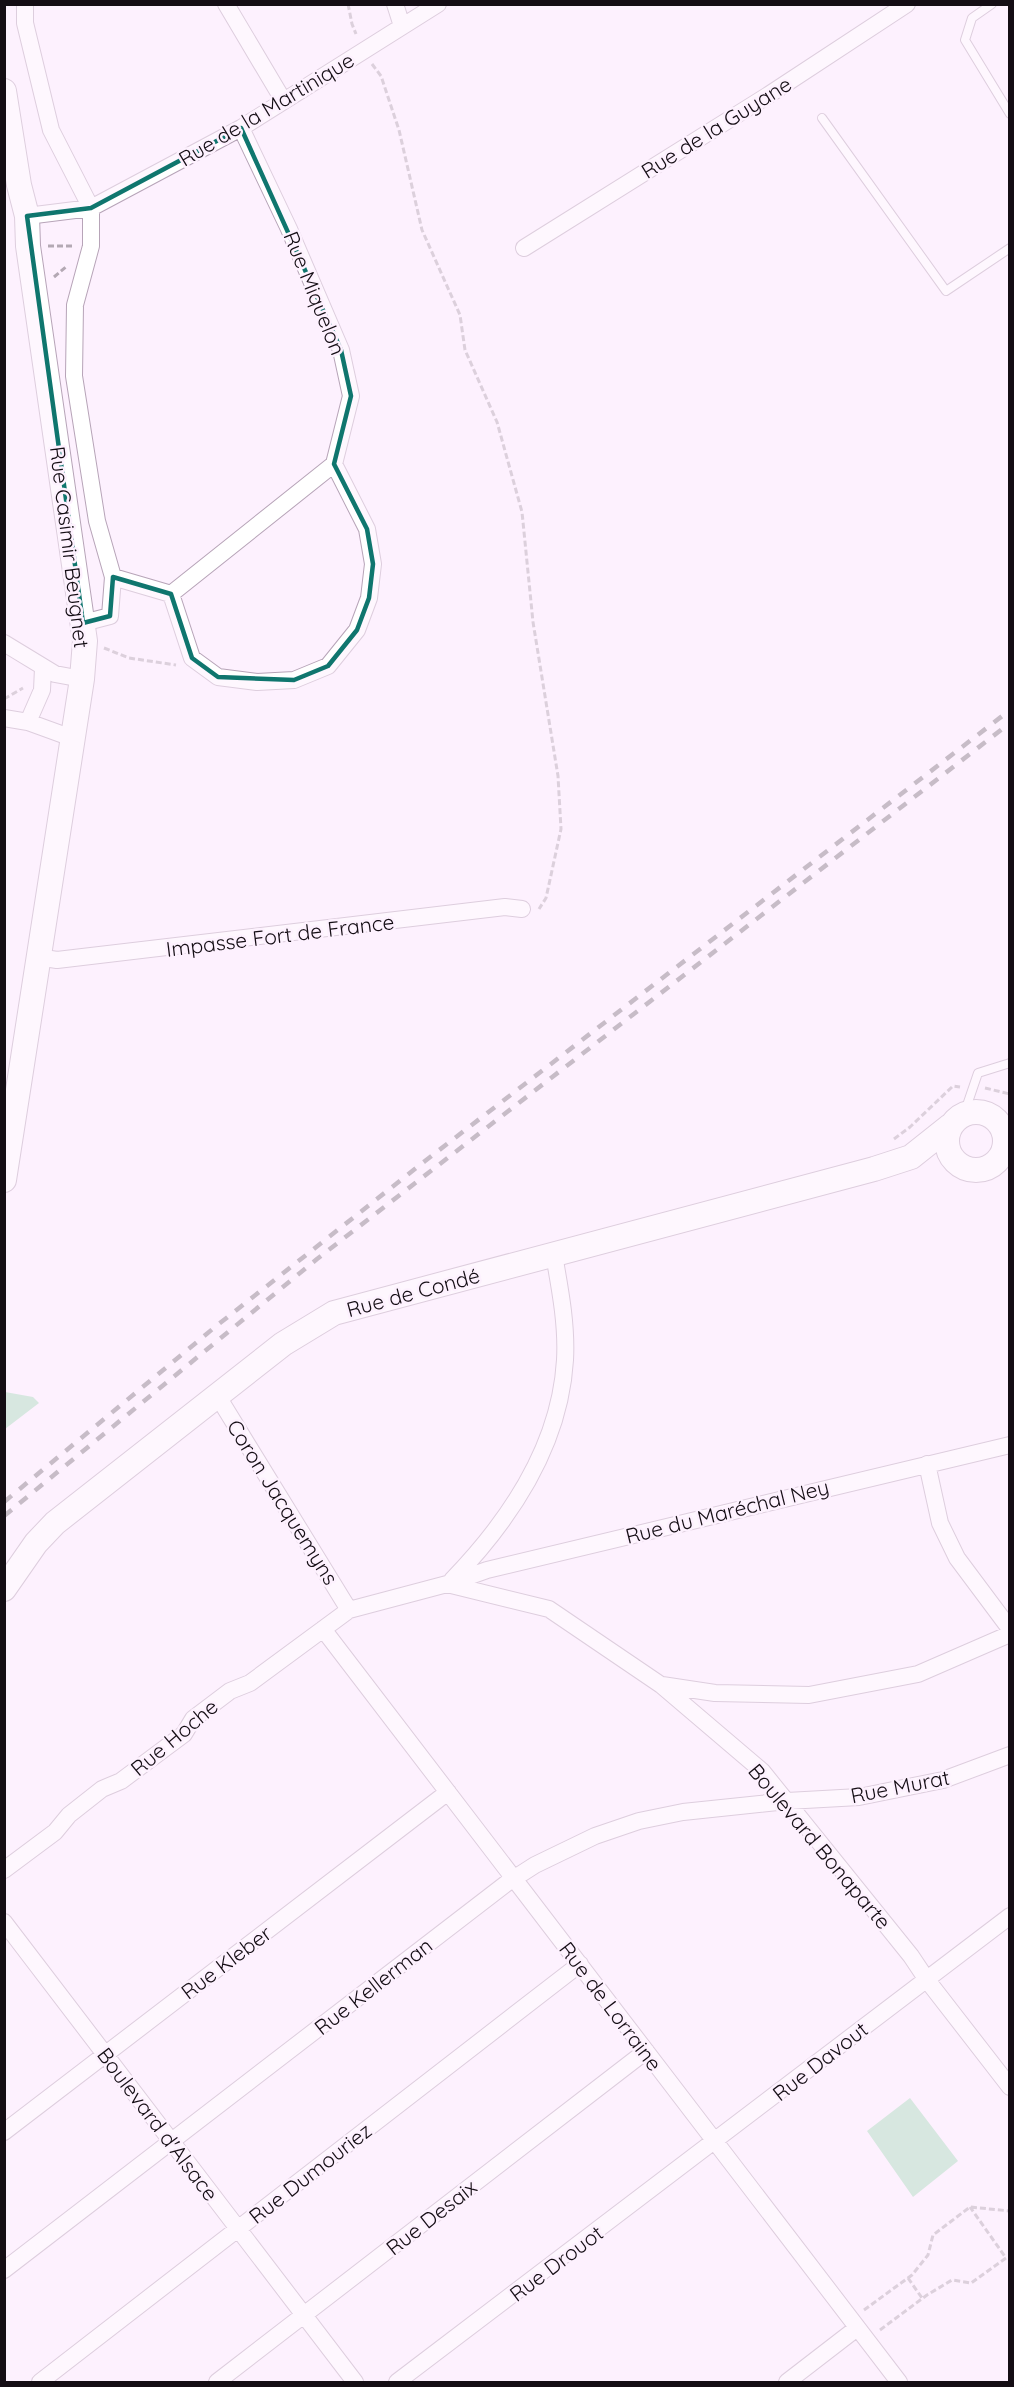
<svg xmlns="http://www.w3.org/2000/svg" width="1014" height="2387" font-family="Quicksand,sans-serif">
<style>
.green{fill:#a8dcbd}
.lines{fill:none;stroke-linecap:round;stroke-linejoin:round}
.service-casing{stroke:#b7a4b8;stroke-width:10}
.minor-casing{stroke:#b7a4b8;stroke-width:18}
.secondary-casing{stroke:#b7a4b8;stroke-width:26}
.path{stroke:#b4a9b4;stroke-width:3;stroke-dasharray:6 3;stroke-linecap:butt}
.service{stroke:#fff;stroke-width:8}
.minor{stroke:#fff;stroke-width:16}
.secondary{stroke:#fff;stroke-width:24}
.rail{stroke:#857c86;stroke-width:4.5;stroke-dasharray:10 10;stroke-linecap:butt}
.marked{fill:none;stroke:#0f766e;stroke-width:4.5;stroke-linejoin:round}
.labels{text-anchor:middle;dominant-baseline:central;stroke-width:5;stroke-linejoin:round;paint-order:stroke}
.street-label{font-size:21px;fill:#140d14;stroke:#fdf1fe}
</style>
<rect width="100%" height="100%" fill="#fdf1fe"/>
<path class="green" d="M5,1392l28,5 6,6 -34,26z
M910,2098l48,63 -45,36 -46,-66z"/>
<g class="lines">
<defs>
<path id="service" d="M992,4l-20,14 -7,22 45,74
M822,118l124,173 64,-43
M964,1114l14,-41 32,-10"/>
<path id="minor" d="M25,4v19l26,107 40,78v38l-16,59 -1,71 23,145 16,56 58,17 163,-130
M226,4l57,96
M395,4l7,22
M27,216l64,-8 150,-80 197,-124
M524,248l246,-154 137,-90
M171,594l21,64 26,19 39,5 37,-2 34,-14 29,-36 12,-32 4,-34 -6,-35 -33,-65 17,-68 -10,-46 -52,-121 -48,-101
M83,623l27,-7 3,-39
M4,643l51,31 27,5
M4,718l24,4 44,16
M28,722l14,-32 1,-22
M38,957l19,3 448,-53 17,2
M217,1395l132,215
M927,1464l13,59 17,35 53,71
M452,1580c59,-61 108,-134 113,-220 2,-35 -5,-71 -11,-105
M448,1584l39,-14 523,-125
M323,1629l576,753
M662,1685l53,8 94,2 109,-21 92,-40
M4,1870l51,-38 14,-17 33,-26 19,-8 63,-47 9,-15 37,-28 20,-8 99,-73 98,-26 102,25 112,76 101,86 149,185 16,24 83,107
M4,1922l351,460
M4,2132l444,-340
M4,2270l503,-387 28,-18 60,-29 44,-15 44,-9 104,-11 72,-4 84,-17 67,-25
M40,2382l540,-418
M217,2382l429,-331
M397,2382l613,-466
M787,2382l70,-54"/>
<path id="secondary" d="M4,91l15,94 8,31 1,30 57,395 -3,38 -78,501
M947 1141a29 29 0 1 1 58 0a29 29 0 1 1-58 0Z
M4,1589l32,-46 19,-20 228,-179 51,-31 540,-144 37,-12 39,-31"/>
</defs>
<use href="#service" class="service-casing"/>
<use href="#minor" class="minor-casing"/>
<use href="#secondary" class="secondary-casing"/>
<path class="path" d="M348,4l4,20 4,10
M372,64l9,12 18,54 23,100 38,85 5,35 32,72 25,90 11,110 25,154 3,53 -15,69 -7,11
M48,246h26
M54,277l13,-11
M104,648l25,10 47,7
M4,699l19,-11
M985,1088l25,6
M894,1139l16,-12 43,-41 7,1
M908,2278l14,20
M864,2310l48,-35 16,-20 5,-20 37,-28 40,4
M880,2330l47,-35 25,-15 19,3 35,-25 -36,-51"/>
<use href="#service" class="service"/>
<use href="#minor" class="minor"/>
<use href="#secondary" class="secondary"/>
<path class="rail" d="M4,1502l211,-175 210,-166 585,-451
M4,1516l313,-257 693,-536"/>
</g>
<path d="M0 0H1014V2387H0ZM241,128l100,222 10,46 -17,68 33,65 6,35 -4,34 -12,32 -29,36 -34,14 -76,-3 -26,-19 -21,-64 -58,-17 -3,39 -27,7 -56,-407 64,-8z" fill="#fdf1fe" fill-opacity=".55" fill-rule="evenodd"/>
<path class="marked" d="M241,128l100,222 10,46 -17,68 33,65 6,35 -4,34 -12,32 -29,36 -34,14 -76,-3 -26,-19 -21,-64 -58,-17 -3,39 -27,7 -56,-407 64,-8z"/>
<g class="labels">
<g class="street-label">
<text transform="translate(266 109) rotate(-31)">Rue de la Martinique</text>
<text transform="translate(716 127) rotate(-32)">Rue de la Guyane</text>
<text transform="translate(315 293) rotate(68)">Rue Miquelon</text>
<text transform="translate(70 547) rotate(83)">Rue Casimir Beugnet</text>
<text transform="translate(280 935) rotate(-7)">Impasse Fort de France</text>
<text transform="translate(413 1292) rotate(-15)">Rue de Condé</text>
<text transform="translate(283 1502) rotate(58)">Coron Jacquemyns</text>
<text transform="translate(727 1511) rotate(-14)">Rue du Maréchal Ney</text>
<text transform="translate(174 1737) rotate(-40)">Rue Hoche</text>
<text transform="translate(900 1786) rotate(-11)">Rue Murat</text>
<text transform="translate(820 1846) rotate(50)">Boulevard Bonaparte</text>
<text transform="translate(226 1962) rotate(-37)">Rue Kleber</text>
<text transform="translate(373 1986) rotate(-38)">Rue Kellerman</text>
<text transform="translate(611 2006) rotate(53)">Rue de Lorraine</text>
<text transform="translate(820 2061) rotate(-38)">Rue Davout</text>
<text transform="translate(158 2124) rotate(53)">Boulevard d'Alsace</text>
<text transform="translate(310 2173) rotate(-38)">Rue Dumouriez</text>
<text transform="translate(431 2217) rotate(-38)">Rue Desaix</text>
<text transform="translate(556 2263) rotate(-37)">Rue Drouot</text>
</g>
</g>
<rect width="1014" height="2387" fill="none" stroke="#140d14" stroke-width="12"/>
</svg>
